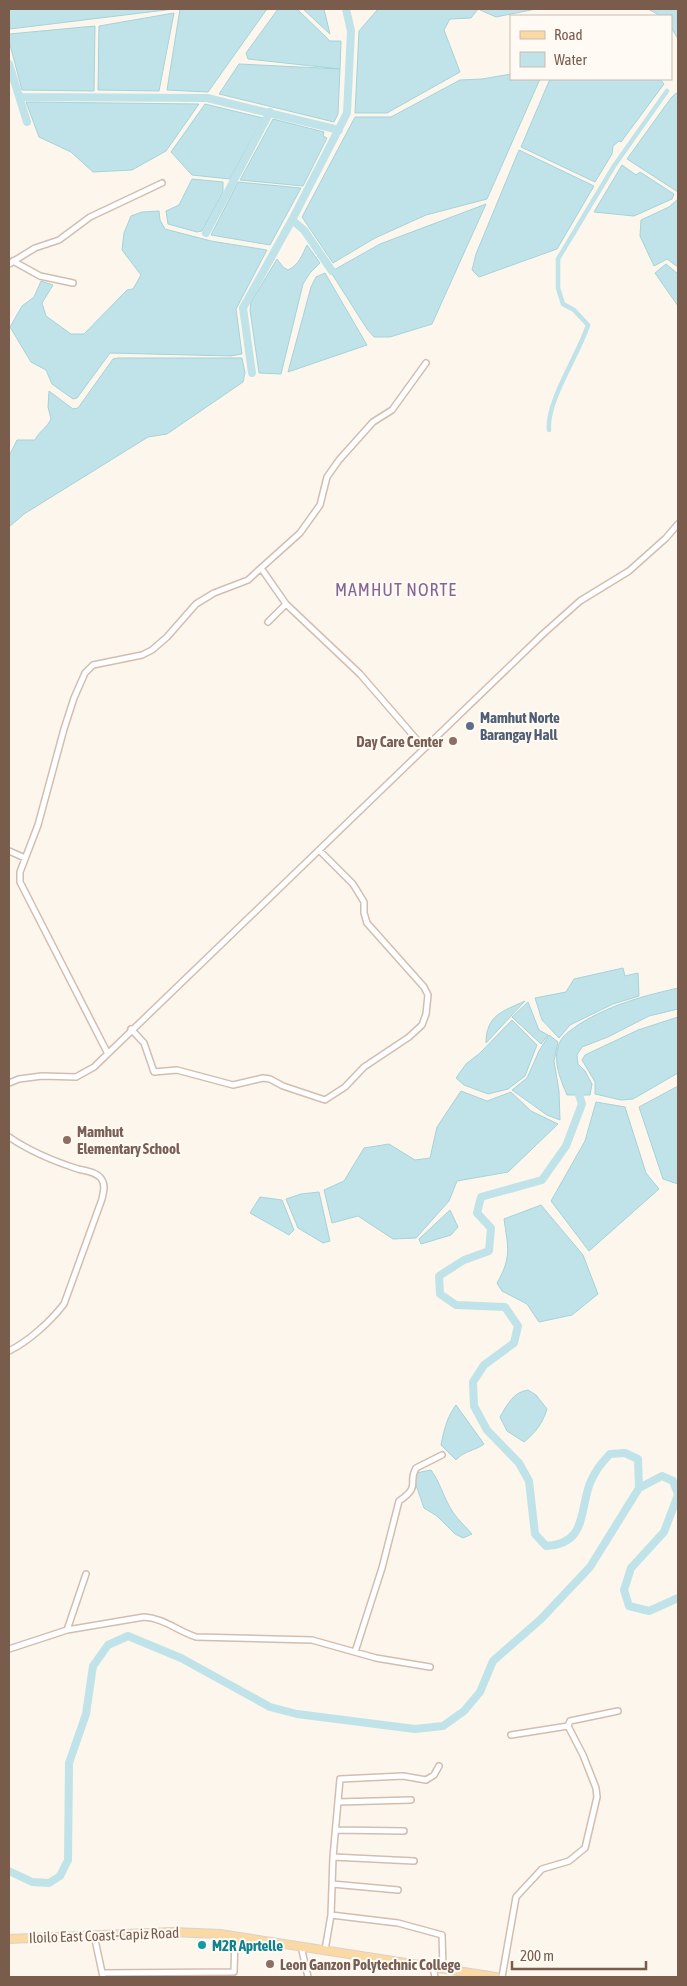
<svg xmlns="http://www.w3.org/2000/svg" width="687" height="1986" font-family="'Asap Condensed',sans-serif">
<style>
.water{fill:#bfe3e8;stroke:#a5d3da}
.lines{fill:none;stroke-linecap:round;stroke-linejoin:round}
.canal{stroke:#bfe3e8;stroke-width:4.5}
.river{stroke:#bfe3e8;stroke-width:8}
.minor-casing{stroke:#d1beb0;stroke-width:8}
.primary-casing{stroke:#dad1cd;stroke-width:10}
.minor{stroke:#fff;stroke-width:5}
.primary{stroke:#fbd9a5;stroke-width:8}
.service-dot{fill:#5c6f8a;stroke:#fffaf3;stroke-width:2}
.education-dot{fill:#8d6e63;stroke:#fffaf3;stroke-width:2}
.culture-dot{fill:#0f9aa8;stroke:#fffaf3;stroke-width:2}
.labels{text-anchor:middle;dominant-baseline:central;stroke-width:4;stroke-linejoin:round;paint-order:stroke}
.service-label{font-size:15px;font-weight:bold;fill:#4e5e75;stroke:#fffaf3;text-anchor:start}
.education-label{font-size:15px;font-weight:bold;fill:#785e54;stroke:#fffaf3;text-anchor:start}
.street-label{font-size:15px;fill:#7a5c4d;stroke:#fffaf3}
.culture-label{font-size:15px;font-weight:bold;fill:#0d838f;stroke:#fffaf3;text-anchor:start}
.quarter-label{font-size:18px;letter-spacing:1px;fill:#846695;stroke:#fffaf3}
</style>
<rect width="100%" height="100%" fill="#fdf6ec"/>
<path class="water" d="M9,9h165l-164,20z
M180,9h87l-59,83 -41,-2z
M278,9h19l33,32h11l-1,28 -92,-10 -2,-6z
M303,9h21l6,25z
M378,9h158l-40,8 -18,-8 -7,9 -21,1 -6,11 16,42 -73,41h-32l4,-82z
M648,9h30v30l-7,-12v-11h-10z
M174,13l-15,78 -61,-1 1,-64z
M95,26l-1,65 -72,-1 -13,-49v-7z
M239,64l101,5 -2,45 -4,8 -115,-28z
M511,74v5h29l-53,120 -61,16 -51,23 -42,25 -31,-46 53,-100h36l69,-37 22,-1z
M550,79h110l4,5 -43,58 -2,-1 -6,5 -1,8 -17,28 -74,-35z
M676,93l2,1v98l-51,-33 44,-61z
M26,102l173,2 -33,47 -34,19 -39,2 -22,-20 -32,-15z
M205,104l58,14 -33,61 -38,-4 -21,-23z
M273,119l51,13 -1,4 4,2 -24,48 -63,-6z
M519,150l75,36 -37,63 -78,28 -7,-7 4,-16z
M622,165l14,10 4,-3 34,22 -2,5 -38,17 -40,-4z
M192,179l31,3v10l-21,39 -5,1 -29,-8 -2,-13 13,-6z
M238,182l63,6 -31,57 -59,-10z
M678,199v68l-11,-8 -13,7 -14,-30 1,-16 28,-13z
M486,204l-54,120 -42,13h-16l-7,-8 -35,-55v-3l48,-27z
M159,211l1,9 5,9 46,12 56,9 -31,59 6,45 -11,2 -121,-3 -33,45 -4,1 -21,-15 -6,-14 -15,-8 -21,-35 12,-21 12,-9 7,-16 12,4 -11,18 4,13 25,18h13l43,-44 6,-1 8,-14 -19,-25 2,-17 7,-17 11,-4z
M307,245l13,18 -10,10 -7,11 -22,90 -22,-1 -9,-63 1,-8 26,-43 6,8 5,3c11,-5 14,-15 19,-25z
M666,264l12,10v32l-23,-33z
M325,273l42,72 -79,27 23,-85 5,-10z
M118,358h124l3,15 -2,9 -76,52 -19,3 -124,77 -15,13v-71l8,-16h18c4,-9 12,-12 16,-21l-3,-12 1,-16 24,18 5,-1 35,-49z
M623,968l2,8 13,-3 1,23 -26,8 -43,21 -11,13 -17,-18 -7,-22 31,-6 8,-13z
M678,988v21l-29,7 -41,21 -26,10 -5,8 1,9 7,7 7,13 -2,11h-23c-7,-17 -16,-37 -6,-55 3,-6 12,-11 17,-15 31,-20 65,-29 100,-37z
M525,1001l-39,42c0,-28 17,-32 39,-42z
M528,1002l11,28 9,5 -7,9 -29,-27z
M678,1017v56l-45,26 -12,1 -26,-6v-12l-13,-22 3,-5 53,-25z
M512,1020l25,25 -12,31 -17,13 -20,5 -24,-9 -8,-7 10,-14 14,-11z
M549,1035l9,7 -4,19 5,30 1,29 -13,-5 -35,-25 15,-12 12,-27z
M678,1086v98l-15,-5 -24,-72z
M461,1091l26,10 24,-9 20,19 27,13 -50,48 -51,9 -8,20 -33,37 -23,1 -35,-23 -26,7 -8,-33 20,-9 20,-33 25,-4 26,16 15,-2 7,-31z
M596,1102l29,5 21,66 13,16 -70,62 -38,-50 34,-60z
M319,1192l11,49 -7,2 -25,-15 -12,-29 15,-5z
M260,1197l22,3 12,30 -5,5 -39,-22z
M541,1205l42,50 15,39 -26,21 -33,7 -12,-18 -25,-13 -5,-8c15,-26 11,-36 7,-64z
M450,1210l8,17 -7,8 -30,9 -2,-5z
M528,1390l8,5 11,14c-4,14 -12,24 -23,33l-17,-11 -7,-14c7,-12 13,-25 28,-27z
M456,1405l28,39c-9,7 -19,6 -28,16l-15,-15c3,-15 6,-28 15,-40z
M431,1470c9,12 12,26 20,39 5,9 14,17 21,25l-9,4 -8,-4 -18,-18 -13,-8 -9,-26 1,-9z"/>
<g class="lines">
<path class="canal" d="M549,430c-3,-28 30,-76 39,-105l-14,-15 -11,-6 -5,-16v-29l56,-93 53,-75"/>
<path class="river" d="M9,64l18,58
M20,97l187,1 132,32
M292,220l12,10 28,41
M206,233l64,-121
M252,373l-9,-65 49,-88 55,-107 4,-82 -5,-22
M639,1488l23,-12 11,5 5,13
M678,1495l-14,37 -33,36 -7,22 5,16 20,5 29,-13
M9,1871l23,11 17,1 11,-7 8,-16 1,-97 17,-49 7,-48 15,-21 20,-9 53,22 89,49 27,7 118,15 28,-3 21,-15 16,-19 13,-31 48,-42 49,-52 49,-79 -1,-29 -13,-6 -15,1c-9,9 -15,17 -20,29 -11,29 -3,61 -44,63l-11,-12 -6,-53 -10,-18 -32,-33 -13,-24 -1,-24 11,-17 30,-22 4,-17 -13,-19 -49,-2 -16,-11 -1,-18 25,-16 25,-9 2,-23 -14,-15 4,-16 61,-17 24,-34 16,-42 -6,-18"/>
<defs>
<path id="minor" d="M13,261l27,15 33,7
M9,264l26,-16 24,-8 31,-23 72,-34
M268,622l18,-18
M424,748l-64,-74 -74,-70 -25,-36 39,-35 20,-28 7,-28 12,-17 34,-38 19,-12 34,-47
M9,851l16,7
M131,1029l13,14 10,29 23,-2 56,15 30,-7 7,1 13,7 42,14 20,-13 19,-20 45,-30 13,-12 4,-11 2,-19 -4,-8 -57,-64 -3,-10v-11l-11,-18 -34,-34
M107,1052l-87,-170v-10l18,-47 26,-96 10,-31 11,-25 8,-8 49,-10 10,-5 15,-13 29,-33 18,-11 34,-13 13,-12
M9,1083l10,-4 23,-3 34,1 18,-10 449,-433 37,-33 49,-30 37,-33 12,-14
M9,1137c22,15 44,24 69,32 8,2 20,3 24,11 4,6 1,13 0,19l-38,105c-14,18 -35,37 -55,47
M67,1630l19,-56
M9,1649l58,-19 77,-13c19,1 34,14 52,20l116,3 64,18 54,9
M355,1652l27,-84 17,-67c23,-16 8,-17 17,-33l26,-13
M511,1735l57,-9
M338,1802l73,-2
M336,1830l68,1
M333,1857l81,4
M332,1884l66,6
M331,1915l67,8 44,12 1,33
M94,1935l9,42
M301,1946l7,31
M325,1950l6,-35 2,-58 7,-78 63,-3 23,4 8,-5 5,-9
M433,1967l2,10
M103,1973l131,-1 1,-36
M502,1977l14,-80 26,-28 27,-8 16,-13 12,-51 -1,-9 -13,-33 -15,-29 2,-5 48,-10"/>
<path id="primary" d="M9,1939l163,-7 48,2 276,43"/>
</defs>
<use href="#minor" class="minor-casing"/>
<use href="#primary" class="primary-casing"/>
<use href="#minor" class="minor"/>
<use href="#primary" class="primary"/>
</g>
<circle class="service-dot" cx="470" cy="726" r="5"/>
<g class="education-dot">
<circle cx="453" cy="741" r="5"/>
<circle cx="67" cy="1140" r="5"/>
<circle cx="270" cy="1964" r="5"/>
</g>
<circle class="culture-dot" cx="202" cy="1945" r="5"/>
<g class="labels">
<g class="service-label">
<text x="480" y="717">Mamhut Norte<tspan x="480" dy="17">Barangay Hall</tspan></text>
</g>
<g class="education-label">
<text x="443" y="741" text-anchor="end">Day Care Center</text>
<text x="77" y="1131">Mamhut<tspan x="77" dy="17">Elementary School</tspan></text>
<text x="280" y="1964">Leon Ganzon Polytechnic College</text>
</g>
<g class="street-label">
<text transform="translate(104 1935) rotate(-2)">Iloilo East Coast-Capiz Road</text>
</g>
<g class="culture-label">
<text x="212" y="1945">M2R Aprtelle</text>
</g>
<g class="quarter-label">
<text x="396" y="589">MAMHUT NORTE</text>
</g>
</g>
<rect width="687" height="1986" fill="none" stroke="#7a5c4d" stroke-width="20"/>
<rect x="510" y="15" width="162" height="65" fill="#fffaf3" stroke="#cabbb1"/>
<rect x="520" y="31" width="25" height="8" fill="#fbd9a5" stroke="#cabbb1"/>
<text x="554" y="40" font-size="15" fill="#7a5c4d">Road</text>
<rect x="520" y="52" width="25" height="15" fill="#bfe3e8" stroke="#cabbb1"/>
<text x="554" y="65" font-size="15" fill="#7a5c4d">Water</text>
<path d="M512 1961v8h134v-8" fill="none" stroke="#7a5c4d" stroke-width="2.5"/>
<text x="520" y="1961" font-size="15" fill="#7a5c4d" stroke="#fffaf3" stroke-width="4" paint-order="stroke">200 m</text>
</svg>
